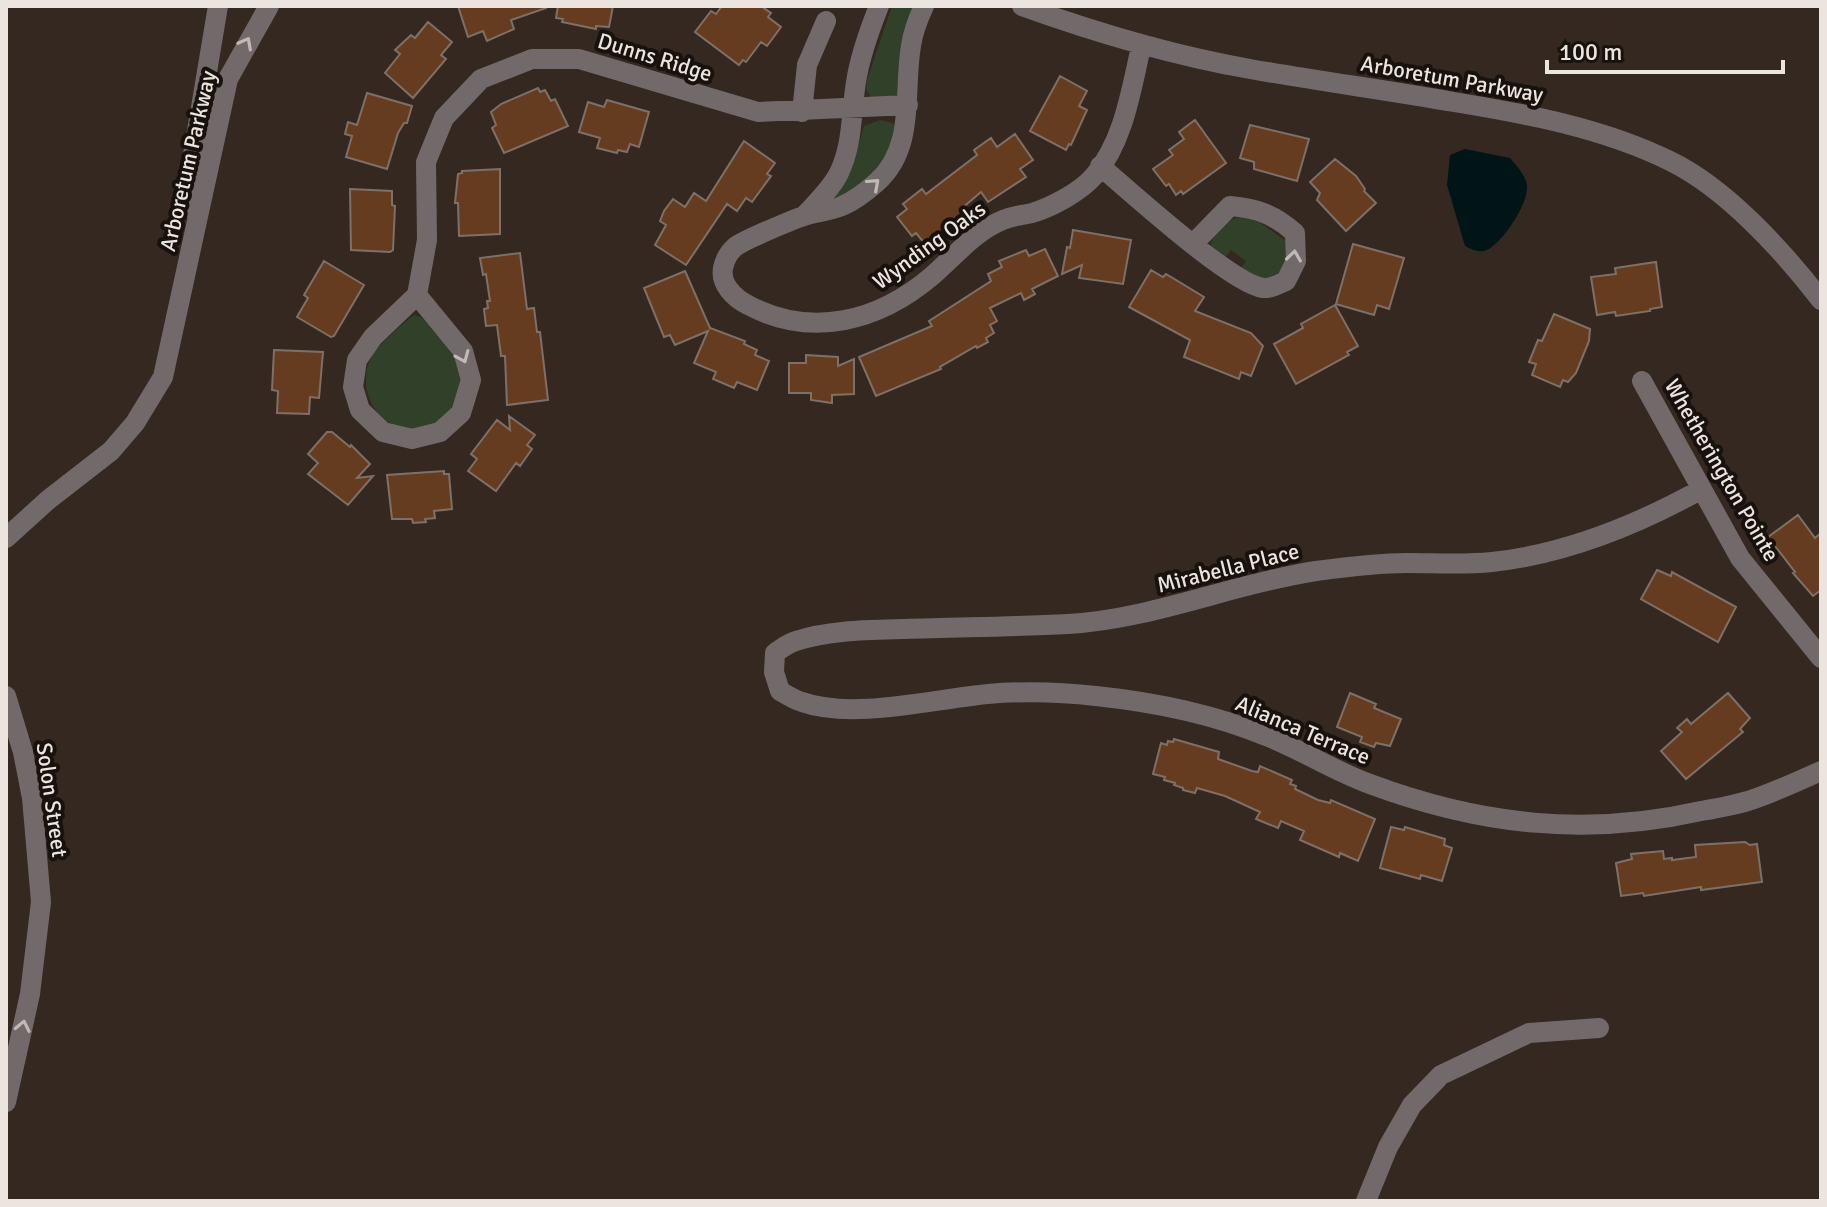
<svg xmlns="http://www.w3.org/2000/svg" width="1827" height="1207" font-family="Signika,sans-serif">
<style>
.green{fill:#314129}
.water{fill:#011517}
.building{fill:#653c20;stroke:#7f7067;stroke-width:2}
.lines{fill:none;stroke-linecap:round;stroke-linejoin:round}
.minor{stroke:#726a6a;stroke-width:20}
.oneway{stroke:#c1b9b6}
.labels{text-anchor:middle;dominant-baseline:central;stroke-width:8;stroke-linejoin:round;paint-order:stroke}
.street-label{font-size:22px;fill:#ece4df;stroke:#18120e}
</style>
<rect width="100%" height="100%" fill="#342820"/>
<path class="green" d="M892,6h24l-15,86 -5,5 -24,1 -6,-8 1,-10z
M880,120l13,3 5,10 -22,42 -49,30 23,-31 14,-48z
M1239,217l20,5 27,19 4,18 -16,22 -35,-9 7,-11 -15,-11 -8,11 -13,-11c0,-14 15,-30 29,-33z
M414,315c11,1 14,11 22,19 11,11 24,23 26,40 6,34 -30,62 -62,53 -31,-9 -44,-48 -26,-74 8,-12 29,-29 40,-38z"/>
<path class="water" d="M1465,149l45,9c7,8 15,17 17,27 2,18 -23,55 -38,64 -9,5 -16,1 -24,-3l-18,-61 3,-30z"/>
<path class="building" d="M458,6h88v2l-35,12 3,9 -27,12 -4,-10 -15,6z
M558,6h55l-4,21 -13,-1v3l-34,-7 1,-3 -7,-1z
M722,6h39l10,7 -3,4 13,10 -14,19 -6,-4 -15,20 -3,-2 -4,5 -44,-33 16,-21 5,3z
M428,22l24,20 -11,13 5,4 -33,39 -28,-25 15,-19 -5,-4 16,-15 4,3z
M1060,76l27,15 -8,15 8,4 -16,35 -2,-1 -3,6 -36,-19z
M538,88l2,4 5,-2 6,11 4,-2 13,27 -64,27 -12,-25 4,-3 -5,-13 10,-8z
M367,93l45,13 -5,17h-3l-6,10 -11,36 -41,-12 6,-21 -7,-2 3,-12 9,3z
M607,100l42,12 -10,35 -9,-3 -3,8 -9,-2 -1,3 -20,-5 3,-10 -21,-6 9,-30 16,5z
M1195,120l31,43 -43,31 -2,-3 -5,4 -7,-11 -3,2 -13,-17 20,-14 -4,-5 15,-11 -5,-7z
M1250,125l59,14 -12,42 -43,-12v-7l-14,-4z
M1015,134l18,26 -13,9 6,8 -38,25 -7,-10 -21,18 3,4 -12,10 1,2 -27,18 -9,-11 -4,3 -15,-19 10,-8 -4,-5 19,-15 4,5 51,-39 -3,-5 17,-12 6,9z
M744,141l31,22 -8,11 4,2 -19,26 -6,-4 -9,13 -10,-7 -41,61 -31,-20 11,-20 -6,-4 4,-10 9,-12 12,8 9,-14 12,8z
M1335,159l21,17 9,13 -1,2 12,12 -30,28 -29,-31 3,-7 -10,-11z
M500,169v65l-41,2 -1,-33h-3l3,-29 4,-1v-2z
M350,189l42,2v14l3,1 -2,44 -3,2 -39,-2z
M1073,230l58,10 -8,44 -44,-6 3,-13 -20,9 5,-27 3,1z
M1353,244l51,14 -15,51 -12,-4 -3,10 -38,-11z
M1045,249l13,27 -26,13 3,5 -11,6 -3,-7 -31,15 7,13 -7,4 4,8 -8,5 2,4 -11,6 -1,-2 -36,21 1,2 -65,27 -17,-39 73,-31 -3,-5 62,-40 -3,-7 14,-7 -3,-6 27,-11 3,6z
M520,253l7,56 7,-1 3,24h3l8,68 -41,5 -2,-49h-4l-4,-31 -11,1 -2,-17 4,-1 -1,-7h3l-4,-27 -3,1 -3,-17z
M324,261l40,24 -30,51 -3,1 -34,-20 11,-19 -4,-3z
M1656,262l6,45 -12,2v2l-34,5 -1,-4 -18,3 -6,-38 25,-3 -1,-6z
M1151,270l12,7 3,-3 38,23 -9,14 56,22 12,13 -12,30 -10,-4 -2,7 -55,-22 6,-17 -61,-33z
M685,271l25,57 35,13 -1,3 13,6 -2,5 14,6 -12,29 -20,-8 -3,6 -21,-9 3,-7 -22,-9 14,-32 -33,14 -5,-10 -6,2 -20,-49z
M1335,305l23,41 -11,6 2,3 -53,29 -22,-40 29,-16 -2,-4z
M1554,314l36,15 -1,12 -13,32 -8,9 -5,-2 -3,7 -28,-12 4,-11 -7,-2 9,-22 4,1z
M274,350l49,2 -4,46 -9,-1 -1,17 -32,-1 1,-22 -6,-1z
M806,355l32,2v9l16,-7v35l-22,1v8l-21,-3v-7h-22v-30h17z
M509,416l26,19 -8,10 5,4 -12,17 -4,-3 -20,28 -28,-20 9,-12 -6,-5 26,-34 13,10z
M327,432h5l18,15 1,-2 19,19 -13,14 16,-2 -25,29 -40,-31 10,-11 -10,-9z
M444,471v3h5l3,35 -18,2 1,7 -10,1 1,3 -13,1 -1,-4h-20l-5,-44z
M1798,515l17,23 6,-5v57l-8,6 -20,-23 2,-1 -27,-35z
M1657,570l14,6 1,-4 64,35 -18,35 -77,-43z
M1350,693l26,11 -2,4 27,11 -11,27 -14,-3 -2,4 -14,-5 2,-5 -25,-10z
M1728,693l22,25 -10,11 3,3 -57,47 -25,-28 21,-19 -5,-4 10,-9 4,5z
M1174,739l45,13 -1,7 34,12 6,1 2,-6 32,14 -2,4 6,2 -1,3 23,11 12,3 1,-3 44,19 -17,42 -18,-8 -1,4 -39,-17 4,-9 -23,-10 -3,7 -22,-9 4,-7 -35,-16 -28,-8 -2,5 -12,-3v-2l-9,-3 1,-2 -11,-3 1,-3 -12,-3 8,-31 6,2 1,-4 5,1z
M1391,827l13,3 1,-3 40,12 -1,6 8,3 -10,33 -21,-6 -1,4 -40,-11z
M1745,842l5,3 7,-1 5,38 -61,8v-3l-57,9 -1,-3 -22,3 -5,-33 16,-4 -1,-5 32,-3 1,8 8,-1v2l24,-3 -1,-12z"/>
<g class="lines">
<path class="minor" d="M924,6c-6,13 -11,25 -13,40 -8,46 5,101 -34,136 -10,9 -23,19 -35,24 -11,5 -24,6 -35,9 -13,4 -63,25 -72,32 -7,6 -10,12 -12,21 -3,16 11,30 25,37 64,34 131,16 184,-29 22,-19 43,-45 71,-56 9,-4 20,-5 29,-7 20,-6 48,-21 62,-37 30,-35 37,-86 47,-129
M1022,6c75,27 149,49 228,63 68,12 136,21 204,33 73,12 149,26 216,59 56,27 113,90 151,139
M802,112l5,-47 19,-44
M1100,166c30,25 130,117 163,122 7,1 16,-4 23,-7l10,-20 -1,-28c-20,-18 -38,-25 -65,-27l-37,38
M190,208l2,-47 26,-155
M804,216c12,-13 27,-27 35,-43 14,-29 12,-60 17,-91 4,-26 13,-51 23,-76
M417,295l46,56 8,29 -10,33 -21,19 -28,7 -29,-7 -23,-22 -7,-23 4,-27 16,-23 44,-42 10,-55 -1,-78 18,-44 37,-39 51,-20h47l179,53 150,-7
M1642,381l98,177 81,100
M1702,489c-65,36 -135,65 -210,73 -29,3 -57,1 -85,1 -30,0 -61,4 -91,8 -84,13 -163,48 -248,53 -55,3 -110,3 -164,5 -35,1 -75,1 -108,12 -8,2 -15,8 -21,12l-1,19 6,19c7,4 15,9 22,11 51,18 132,-3 186,-8 35,-3 73,-2 108,2 57,6 117,18 170,40 36,14 68,35 104,48 110,41 216,53 331,27 18,-3 36,-6 53,-12 23,-8 45,-18 67,-28
M6,538l42,-38 63,-49 24,-28 28,-46 65,-298 41,-73
M6,696l17,56 9,46 9,104 -11,92 -24,108
M1366,1201l22,-54 24,-42 29,-30 88,-42 70,-5"/>
</g>
<defs><path id="oneway-chevron" d="M-2-3.5L2.5 0L-2 3.5" fill="none" stroke-width="1.6" stroke-linecap="round" stroke-linejoin="round" transform="scale(2)"/></defs>
<g class="oneway">
<use href="#oneway-chevron" transform="translate(246 43) rotate(-62)"/>
<use href="#oneway-chevron" transform="translate(874 184) rotate(-42)"/>
<use href="#oneway-chevron" transform="translate(1294 256) rotate(-82)"/>
<use href="#oneway-chevron" transform="translate(463 357) rotate(67)"/>
<use href="#oneway-chevron" transform="translate(23 1026) rotate(-78)"/>
</g>
<g class="labels">
<g class="street-label">
<text transform="translate(655 57) rotate(17)">Dunns Ridge</text>
<text transform="translate(1452 79) rotate(10)">Arboretum Parkway</text>
<text transform="translate(188 161) rotate(-77)">Arboretum Parkway</text>
<text transform="translate(929 245) rotate(-36)">Wynding Oaks</text>
<text transform="translate(1722 470) rotate(60)">Whetherington Pointe</text>
<text transform="translate(1228 568) rotate(-14)">Mirabella Place</text>
<text transform="translate(1303 730) rotate(23)">Alianca Terrace</text>
<text transform="translate(52 800) rotate(82)">Solon Street</text>
</g>
</g>
<rect width="1827" height="1207" fill="none" stroke="#ece4df" stroke-width="16"/>
<path d="M1547 60v12h236v-12" fill="none" stroke="#ece4df" stroke-width="4"/>
<text x="1559" y="60" font-size="24" fill="#ece4df" stroke="#18120e" stroke-width="6" paint-order="stroke">100 m</text>
</svg>
